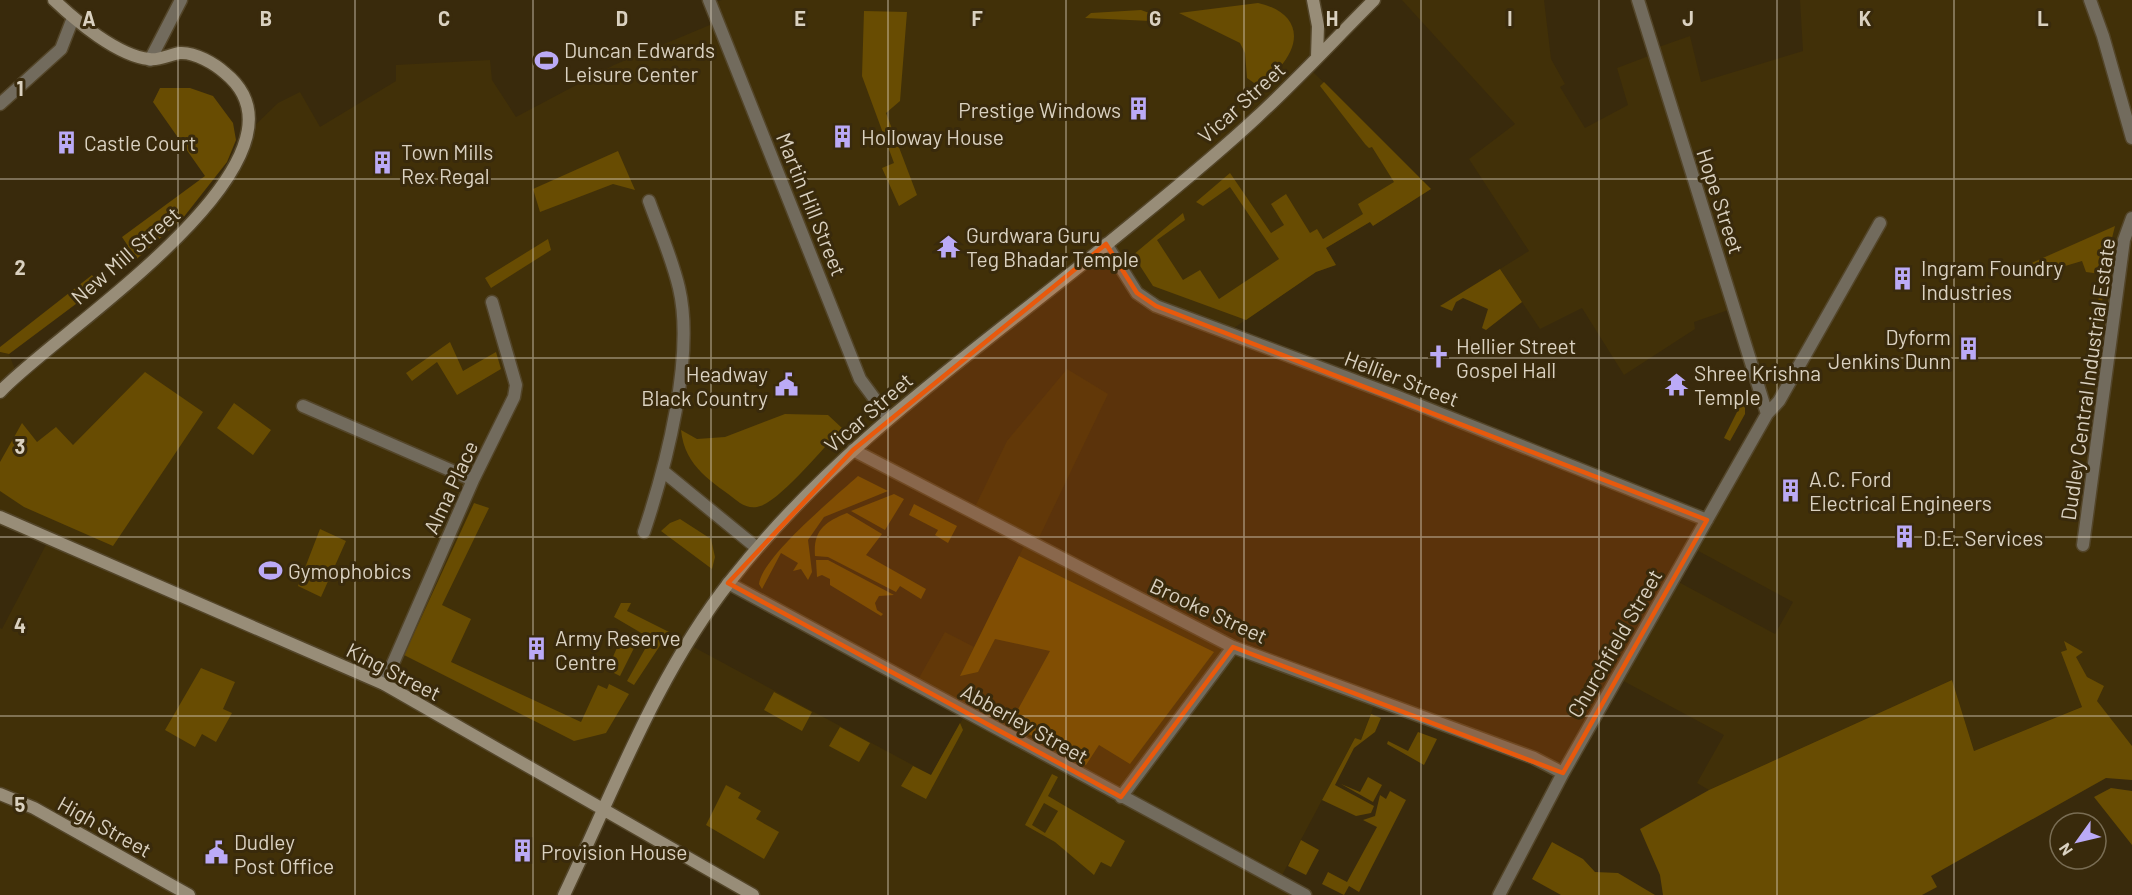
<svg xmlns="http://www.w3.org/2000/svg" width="2132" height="895" font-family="Barlow,sans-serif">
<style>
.built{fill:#413008}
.green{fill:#684c02;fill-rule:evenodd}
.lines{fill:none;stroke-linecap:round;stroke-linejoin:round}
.street-casing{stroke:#534529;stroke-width:15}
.secondary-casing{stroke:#534529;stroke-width:15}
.street{stroke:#726b5d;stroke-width:12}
.secondary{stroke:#988d78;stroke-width:12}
.marked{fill:#e8590c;fill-opacity:0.2;stroke:#e8590c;stroke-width:4.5;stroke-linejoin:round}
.grid{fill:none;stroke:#dad1c0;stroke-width:1.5;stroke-opacity:0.55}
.labels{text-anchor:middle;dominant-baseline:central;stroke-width:6;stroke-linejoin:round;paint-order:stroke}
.poi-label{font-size:21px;fill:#dad1c0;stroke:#392a0c;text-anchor:start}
.street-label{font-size:21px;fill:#dad1c0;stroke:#392a0c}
.grid-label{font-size:20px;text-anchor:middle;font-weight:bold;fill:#dad1c0;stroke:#392a0c;stroke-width:6;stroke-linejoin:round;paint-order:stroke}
</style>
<rect width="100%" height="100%" fill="#392a0c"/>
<path class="built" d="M722,0h591l4,57 -9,10 123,122 -58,37 -3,-4 -44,26 10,17 -20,7 -88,60 -91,-39 -30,-48 -219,172 -89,86 -111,141 243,131 35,-62 -51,-28 30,-53 29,15 52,-105 -54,-29 35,-72 60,-72 41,25 -73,152 198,101 143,53 -15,40 -6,-2 -76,143 26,14h-552l-151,-88 -38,88h-564v-267l2,1 47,-90 -49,-22v-165l9,2 8,21 170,-146 63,-99 28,-27 22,-11 20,35 76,-46v-16l94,-5 2,20 24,37 98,-52 103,-43 -7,-18z
M1402,0h142l7,59 14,25 -5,3 25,41 43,-23 -11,-37 37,-14 -1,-5 37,-13 11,46 102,-31 -3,-51h332v746l-36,-45 -122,50 -22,-71 -243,110 -12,-7 27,-48 -108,-58 57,-98 102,55 18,-32 -102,-55 76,-133 -33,-106 -40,14 1,7 -71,46 -42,-67 -42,21 -40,-60 29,-18 -60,-92 46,-35z"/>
<path class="green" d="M1258,3c37,8 48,35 21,65 -7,7 -12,15 -22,17l-10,-7 -2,-25 -5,-10 -61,-30z
M1141,10l11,4 -1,7 -66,-3 6,-5z
M864,11l43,1 -7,89 -14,12 31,82 -18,11 -17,-38 12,-5 -32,-87z
M1324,82l107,107 -58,37 -3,-4 -44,26 10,17 -20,7 -70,48 -93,-34 -20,-31 50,-42 2,7 -28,20 26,40 17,-10 19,29 60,-40 -49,-72 -27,19 -7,-4 34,-29 41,60 13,-8 -13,-21 15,-10 24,39 7,-4 6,10 40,-25 -5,-10 36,-22 -22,-35 -3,1 -4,-4 -45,-58z
M160,88h30l23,8 20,27 3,17 -9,22 -44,56 -61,54 -11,-12 17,-14 -6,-9 83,-61 -52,-74z
M618,151l17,39 -22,-6 -73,28 -7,-23z
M2115,226l-4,16 -21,140 11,-108 -15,-2 -4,-11 -58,17 -6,-9z
M548,239l3,11 -60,38 -6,-10z
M1500,269l22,33 -36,28 -4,-2 6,-19 -25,-11 -7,4 -4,9 -12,-5z
M92,275l8,11 -91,68 -9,-2v-5z
M450,342l13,29 33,-19 5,17 -44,26 -20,-33 -25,19 -6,-8z
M145,372l58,40 -90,134 -89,-39 -24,-16v-29l22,-39 15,19 19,-15 17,18z
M234,403l37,27 -18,25 -36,-27z
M1745,404v10l-15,27 -6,-3 16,-32z
M785,414l43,1 14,13c-17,18 -64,76 -85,79 -7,1 -12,-1 -17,-4 -28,-22 -55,-35 -59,-73l16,9 28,-2z
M858,476l30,15 -64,26 -16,23 4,32 -4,8 -7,-11 -8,2 5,-8 -17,-10 -19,36 -3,-5c3,-27 77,-88 99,-108z
M894,494l10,5 -19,31 -34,-19z
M474,503l15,5 -47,97 29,14 -20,43 130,60 17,-37 9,4 2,-5 20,10 -23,39 -32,8 -170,-86z
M914,504l43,22 -9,17 -13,-8 3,-5 -29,-15z
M847,513l35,21 -16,21 60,34 -5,10 -21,-13 -4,6 -68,-35 -13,-1c-2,-26 10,-34 32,-43z
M680,519l31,20 4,18 -3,12 -51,-38 9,-8z
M320,529l26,12 -25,56 -23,-11z
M1019,556l195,96 -84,112 -31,-19 -13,20 -76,-41 40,-73 -55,-12 -17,33 -18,4z
M816,560h12l66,35 -15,1 -4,7 2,7 6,4 -2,2 -51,-31v-6l-8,-4 -5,2z
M621,603h10l-4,8 42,21 -35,53 -7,-4 18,-32 -2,-15 -29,-17z
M622,636l10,4 2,8 -14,28 -6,-3 2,-4 -7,-3z
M2064,641l19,11 -7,5 11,20 17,9 -7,15 35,45v34l-26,-2 -175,98 6,11 -15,8h-259l-3,-20 -20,-46 69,-39 243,-110 22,71 108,-44 -21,-55 6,-2z
M201,668l34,14 -12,27 9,4 -16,29 -14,-8 -7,13 -30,-17z
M774,692l38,20 -10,19 -38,-21z
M1371,714l10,4 -6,14 -21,16 -19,37 39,21 -3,7 -15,3 -34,-16 33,-62 6,2z
M960,723l3,7 -37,69 -25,-13 12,-20 18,9z
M840,727l30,16 -11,19 -30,-16z
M1418,732l19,7 -13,26 -37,-21 1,-3 20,10z
M1052,774l6,3 -10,19 77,45 -14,26 -10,-5 -7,13 -39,-33 -30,-17zM1044,803l14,8 -13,22 -13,-8z
M1368,777l14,8 -9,17 -32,-18 19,8z
M726,785l15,8 -3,5 23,13 -5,8 23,13 -15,27 -58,-34z
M2111,788l21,3v54l-38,-48z
M1390,791l16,9 -47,92 -10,-6 -5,9 -22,-11 6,-12 19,10 30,-55 -14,-7 12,-4 5,-21 6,4z
M1301,840l18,10 -13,25 -18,-9z
M1552,842l31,17 12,13 23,1 37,22h-94l-29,-16z"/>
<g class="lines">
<defs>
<path id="street" d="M709,0l151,379 28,38
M1638,0l129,414
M2090,0l13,36 29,102
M150,60l31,-60
M0,104l61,-55 12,-31
M1106,244l31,49 19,13 240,90 311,124
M303,406l170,74
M853,450l380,197 301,111 29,15
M664,472l93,76
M644,532c22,-66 51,-176 35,-244 -7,-30 -20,-59 -30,-87
M2083,545l41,-305 8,-22
M728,583l577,312
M384,684l89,-204 41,-83 2,-12 -24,-83
M1121,797l112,-150
M1499,895l64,-122 204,-359 12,-13 101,-178"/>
<path id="secondary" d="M1313,0l5,26 -1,31
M0,392c51,-57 331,-233 225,-319 -10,-9 -30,-21 -45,-20 -9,1 -21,8 -31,6 -31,-3 -73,-38 -95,-59
M0,517l384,167 369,211
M0,794l34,14 155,87
M564,895c51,-107 93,-221 167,-315 106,-135 244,-228 375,-335 51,-42 103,-83 151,-128 40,-37 78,-78 117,-117"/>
</defs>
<use href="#street" class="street-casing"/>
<use href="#secondary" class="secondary-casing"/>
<use href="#street" class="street"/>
<use href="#secondary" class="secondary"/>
</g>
<path class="marked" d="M1106,244l31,49 19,13 551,214 -144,253 -330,-126 -112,150 -393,-214 125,-133z"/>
<path class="grid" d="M178,0v895M355,0v895M533,0v895M711,0v895M888,0v895M1066,0v895M1244,0v895M1421,0v895M1599,0v895M1777,0v895M1954,0v895M0,179h2132M0,358h2132M0,537h2132M0,716h2132"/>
<defs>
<symbol id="stadium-bare" viewBox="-9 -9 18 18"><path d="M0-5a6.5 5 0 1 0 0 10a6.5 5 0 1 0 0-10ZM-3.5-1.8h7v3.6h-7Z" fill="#bbaaf6" stroke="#392a0c" stroke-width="2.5" paint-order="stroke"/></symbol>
<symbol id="building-bare" viewBox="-9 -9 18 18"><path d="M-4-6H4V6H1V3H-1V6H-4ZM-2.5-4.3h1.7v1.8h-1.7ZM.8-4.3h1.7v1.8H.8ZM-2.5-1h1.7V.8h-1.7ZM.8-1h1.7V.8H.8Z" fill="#bbaaf6" stroke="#392a0c" stroke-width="2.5" paint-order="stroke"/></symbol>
<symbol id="temple-bare" viewBox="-9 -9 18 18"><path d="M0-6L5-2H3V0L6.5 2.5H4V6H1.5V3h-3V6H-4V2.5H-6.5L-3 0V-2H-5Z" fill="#bbaaf6" stroke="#392a0c" stroke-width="2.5" paint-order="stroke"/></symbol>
<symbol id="church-bare" viewBox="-9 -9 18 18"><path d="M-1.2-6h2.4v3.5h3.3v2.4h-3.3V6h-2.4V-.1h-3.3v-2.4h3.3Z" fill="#bbaaf6" stroke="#392a0c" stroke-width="2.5" paint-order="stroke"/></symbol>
<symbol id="civic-bare" viewBox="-9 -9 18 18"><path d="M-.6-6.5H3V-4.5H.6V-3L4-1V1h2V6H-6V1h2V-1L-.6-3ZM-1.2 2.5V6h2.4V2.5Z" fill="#bbaaf6" stroke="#392a0c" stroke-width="2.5" paint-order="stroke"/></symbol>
</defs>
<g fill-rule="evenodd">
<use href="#stadium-bare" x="530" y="44" width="33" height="33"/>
<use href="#building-bare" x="1122" y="92" width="33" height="33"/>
<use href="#building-bare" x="826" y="120" width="33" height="33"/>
<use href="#building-bare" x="50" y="126" width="33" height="33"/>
<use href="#building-bare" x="366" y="146" width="33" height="33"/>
<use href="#temple-bare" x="932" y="230" width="33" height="33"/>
<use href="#building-bare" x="1886" y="262" width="33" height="33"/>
<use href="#building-bare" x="1952" y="332" width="33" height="33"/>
<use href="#church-bare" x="1422" y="340" width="33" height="33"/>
<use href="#temple-bare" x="1660" y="368" width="33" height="33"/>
<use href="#civic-bare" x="770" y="368" width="33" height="33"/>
<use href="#building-bare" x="1774" y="474" width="33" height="33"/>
<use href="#building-bare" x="1888" y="520" width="33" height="33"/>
<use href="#stadium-bare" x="254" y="554" width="33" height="33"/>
<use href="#building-bare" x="520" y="632" width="33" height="33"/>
<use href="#building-bare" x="506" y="834" width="33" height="33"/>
<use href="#civic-bare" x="200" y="836" width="33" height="33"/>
</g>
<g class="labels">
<g class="poi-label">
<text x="564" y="49">Duncan Edwards<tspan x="564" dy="24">Leisure Center</tspan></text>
<text x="1121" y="109" text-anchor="end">Prestige Windows</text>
<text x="861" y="136">Holloway House</text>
<text x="84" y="142">Castle Court</text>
<text x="401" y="151">Town Mills<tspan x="401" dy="24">Rex Regal</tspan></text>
<text x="966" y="234">Gurdwara Guru<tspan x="966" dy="24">Teg Bhadar Temple</tspan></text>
<text x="1921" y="267">Ingram Foundry<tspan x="1921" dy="24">Industries</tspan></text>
<text x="1951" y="336" text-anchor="end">Dyform<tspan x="1951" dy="24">Jenkins Dunn</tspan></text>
<text x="1456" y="345">Hellier Street<tspan x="1456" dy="24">Gospel Hall</tspan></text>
<text x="1694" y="372">Shree Krishna<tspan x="1694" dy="24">Temple</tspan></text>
<text x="768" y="373" text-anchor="end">Headway<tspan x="768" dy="24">Black Country</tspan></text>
<text x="1809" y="478">A.C. Ford<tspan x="1809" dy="24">Electrical Engineers</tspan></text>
<text x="1923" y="537">D.E. Services</text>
<text x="288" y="570">Gymophobics</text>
<text x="555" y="637">Army Reserve<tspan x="555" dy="24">Centre</tspan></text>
<text x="234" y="841">Dudley<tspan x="234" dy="24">Post Office</tspan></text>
<text x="541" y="851">Provision House</text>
</g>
<g class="street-label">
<text transform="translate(1241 102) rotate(-42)">Vicar Street</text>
<text transform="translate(1721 201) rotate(72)">Hope Street</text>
<text transform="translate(812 204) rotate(68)">Martin Hill Street</text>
<text transform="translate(125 255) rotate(-41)">New Mill Street</text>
<text transform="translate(1402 378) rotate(21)">Hellier Street</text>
<text transform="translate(2087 379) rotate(-82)">Dudley Central Industrial Estate</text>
<text transform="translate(868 412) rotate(-41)">Vicar Street</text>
<text transform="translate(450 487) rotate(-65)">Alma Place</text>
<text transform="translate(1209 610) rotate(25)">Brooke Street</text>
<text transform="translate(1614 643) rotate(-60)">Churchfield Street</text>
<text transform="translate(394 671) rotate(27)">King Street</text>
<text transform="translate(1025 723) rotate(29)">Abberley Street</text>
<text transform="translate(105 826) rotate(29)">High Street</text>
</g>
</g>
<g class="grid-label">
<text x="89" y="26">A</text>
<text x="266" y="26">B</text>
<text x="444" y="26">C</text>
<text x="622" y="26">D</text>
<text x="800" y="26">E</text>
<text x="977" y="26">F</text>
<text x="1155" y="26">G</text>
<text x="1332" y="26">H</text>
<text x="1510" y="26">I</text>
<text x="1688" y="26">J</text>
<text x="1865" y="26">K</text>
<text x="2043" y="26">L</text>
<text x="20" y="96">1</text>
<text x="20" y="275">2</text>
<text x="20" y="454">3</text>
<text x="20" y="633">4</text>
<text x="20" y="812">5</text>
</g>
<g transform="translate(2078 841) rotate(236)"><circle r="28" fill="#392a0c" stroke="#796d54" stroke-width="1.5"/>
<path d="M0-4.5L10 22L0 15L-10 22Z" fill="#bbaaf6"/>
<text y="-9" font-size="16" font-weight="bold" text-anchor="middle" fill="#dad1c0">N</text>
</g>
</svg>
